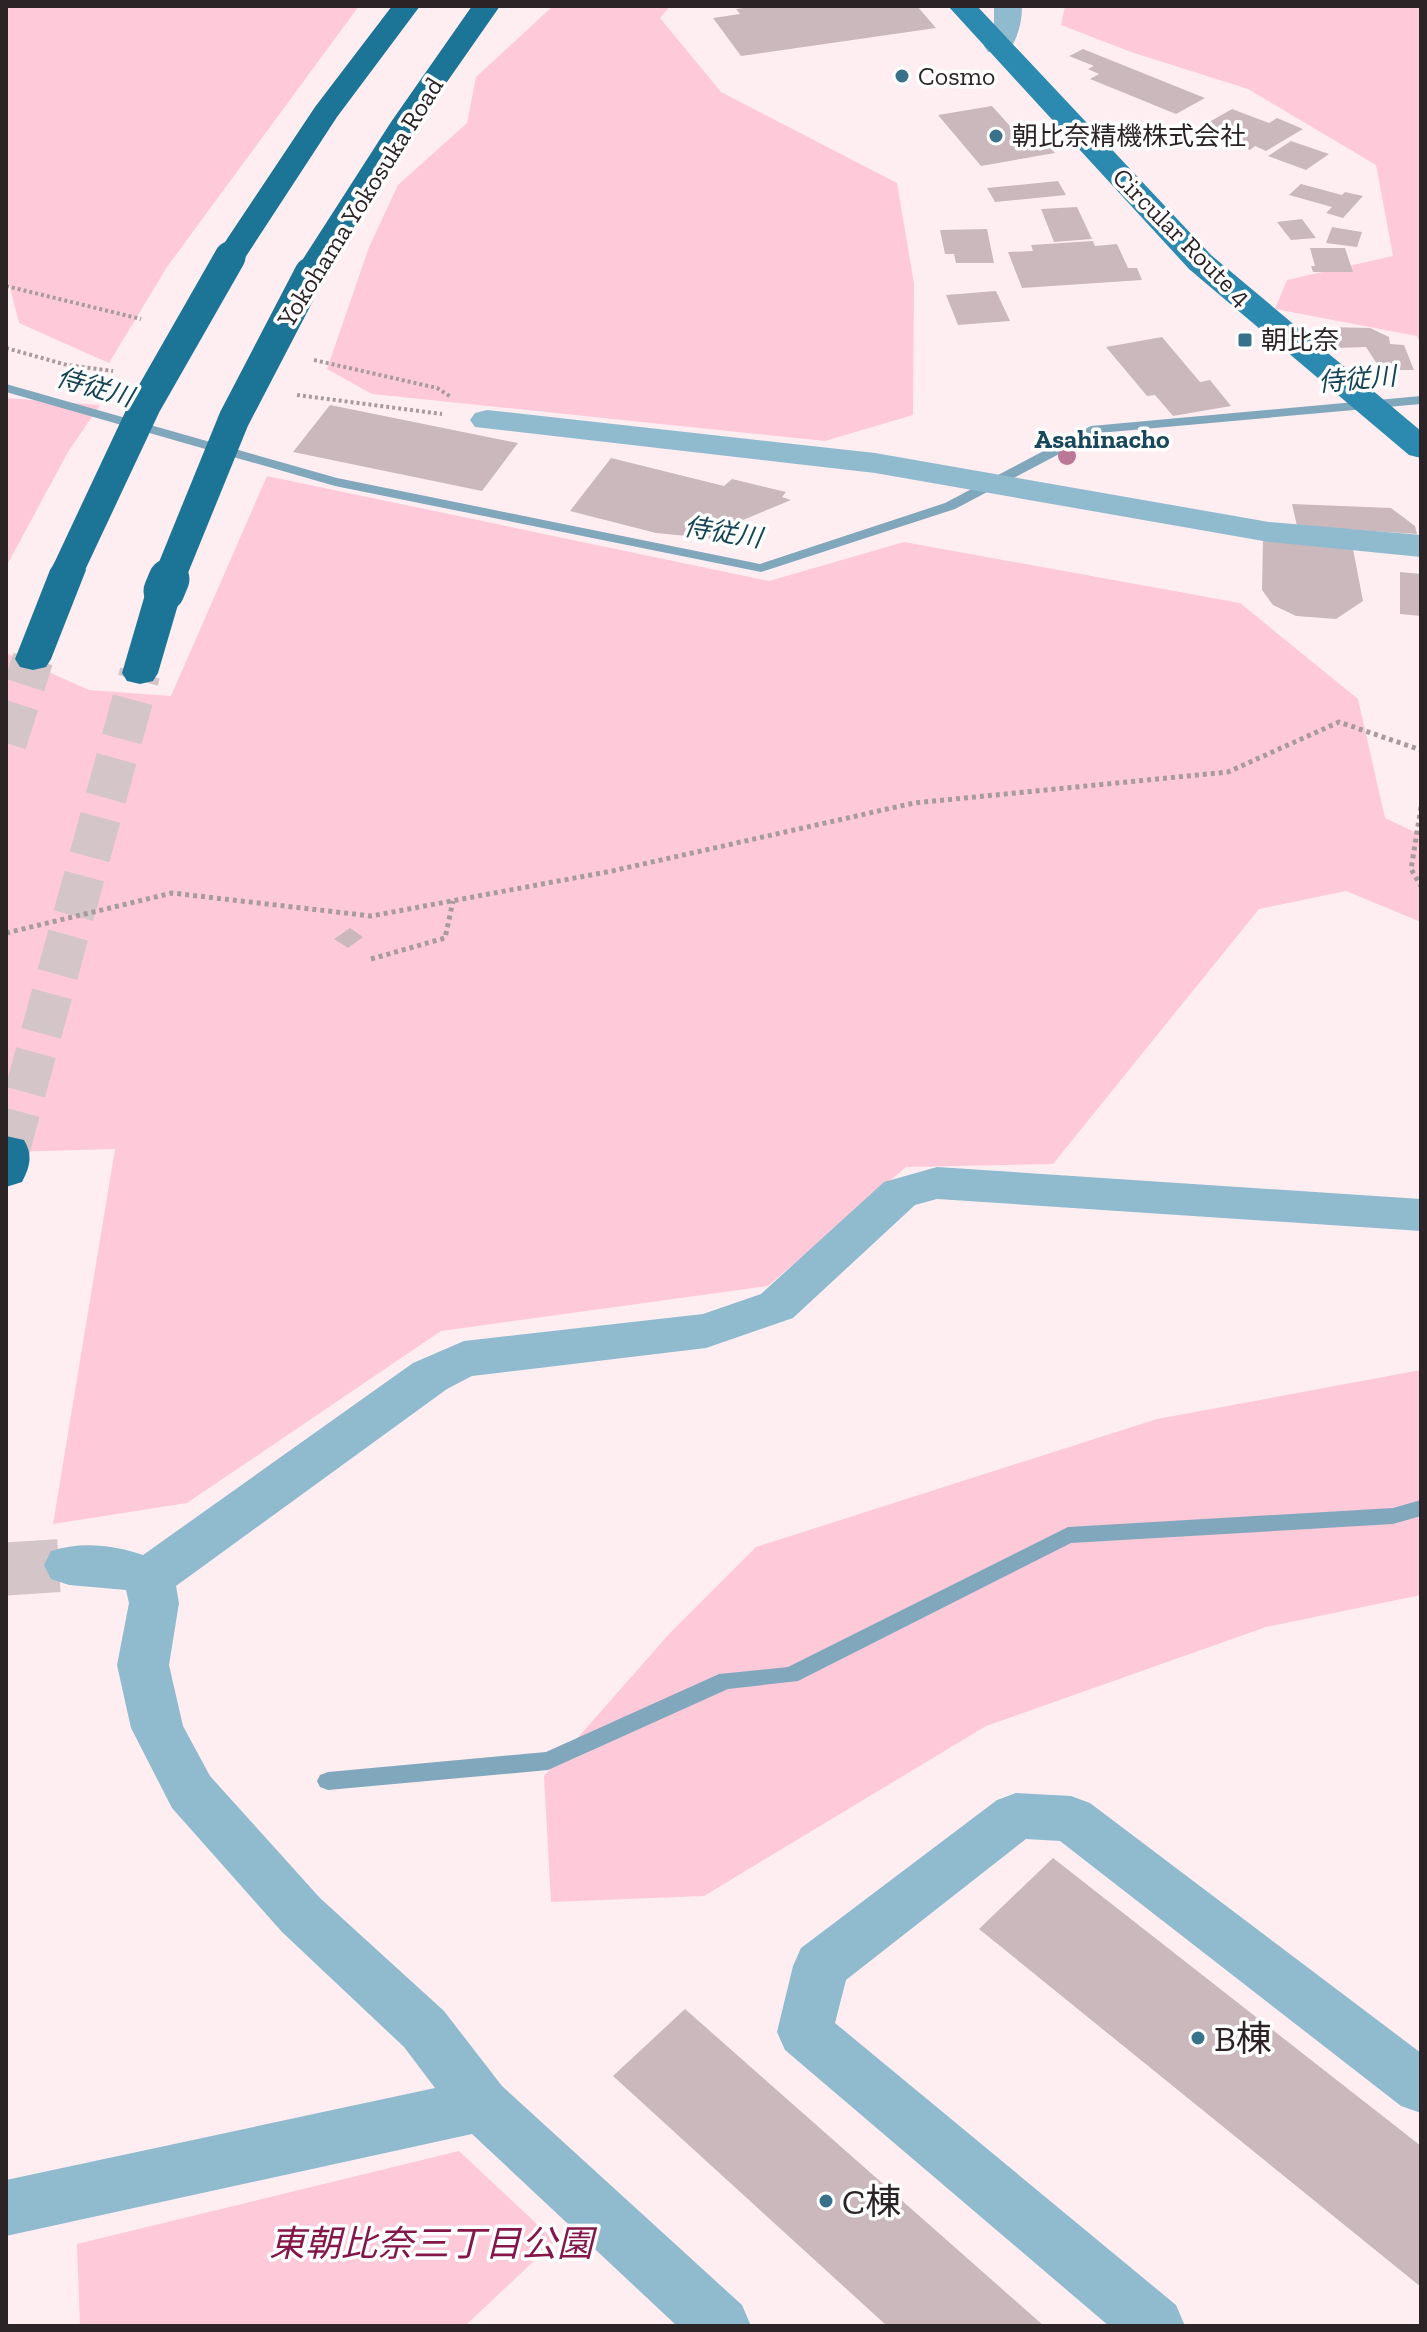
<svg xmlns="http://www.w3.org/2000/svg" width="1427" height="2332" font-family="'Zilla Slab','Noto Sans JP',serif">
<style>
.green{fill:#fecad9}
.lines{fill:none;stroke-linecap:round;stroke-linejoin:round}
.stream{fill:#80a7bb;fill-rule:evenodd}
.building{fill:#cbb8bd}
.minor-tunnel{stroke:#d4c5c9;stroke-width:53;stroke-dasharray:53 27;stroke-linecap:butt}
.highway-tunnel{stroke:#d4c5c9;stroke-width:41;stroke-dasharray:41 20;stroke-linecap:butt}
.path-far1{stroke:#a79b9e;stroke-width:4;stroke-dasharray:3 3;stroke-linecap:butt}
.path{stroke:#a79b9e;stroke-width:5;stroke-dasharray:4 4;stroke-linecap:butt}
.minor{fill:#90bbcf;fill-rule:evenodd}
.major{fill:#2c89af;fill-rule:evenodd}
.highway{fill:#1c7597;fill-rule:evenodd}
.highway-bridge-far1{stroke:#1c7597;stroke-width:31}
.highway-bridge{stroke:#1c7597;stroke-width:41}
.tree{fill:#bb7795}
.poi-dot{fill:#37718a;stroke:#fff;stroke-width:3}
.labels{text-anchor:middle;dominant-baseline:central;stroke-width:7;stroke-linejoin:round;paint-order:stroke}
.far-poi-label{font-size:26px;fill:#2b2325;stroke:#fff;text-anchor:start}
.far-street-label{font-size:26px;fill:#2b2325;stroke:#fff}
.far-water-label{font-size:26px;font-style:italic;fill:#154457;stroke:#fff}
.far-neighbourhood-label{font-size:26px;font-weight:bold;fill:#19485c;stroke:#fff}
.near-poi-label{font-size:36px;fill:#2b2325;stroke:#fff;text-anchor:start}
.near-park-label{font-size:36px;font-style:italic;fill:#841649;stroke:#fff}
</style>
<rect width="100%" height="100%" fill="#feeef2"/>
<path class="green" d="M6,6h353l-192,261 -58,96 -90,-40 -13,-51z
M553,6h117l-10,12 61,74 176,91 17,101 -1,131 -88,26 -453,-47 -45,-25 42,-122 29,-62 69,-62 9,-46z
M1065,6h356v341l-4,-11 -142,-27 12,-29 106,-24 -17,-91 -128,-76 -117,-37 -70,-27z
M6,398l94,7 -32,47 -62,115z
M267,476l502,105 135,-39 336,61 118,96 27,119 36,17v87l-75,-31 -87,18 -206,255 -147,3 -138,119 -327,45 -254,172 -134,21 62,-375 -109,3v-499l83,37 82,6z
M1421,1370v225l-155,32 -280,99 -282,170 -153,6 -7,-126 125,-142 87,-87 401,-128z
M459,2151l96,90 -90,85h-385l-3,-82z"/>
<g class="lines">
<path class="stream" d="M6,384l331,94 423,86 185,-61 146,-77 330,-30v8l-322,29 -144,76 -194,63 -426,-86 -329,-94z
M1421,1500v16l-28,8 -322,19 -273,138 -70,8 -180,81 -220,20 -8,-3 -3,-6 3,-6 8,-3 218,-20 173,-78 69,-7 280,-140 325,-19z"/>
</g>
<path class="building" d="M759,6h158l19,22 -195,28 -28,-38 27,-4 -4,-5z
M1083,49l122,49 -29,16 -86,-35 9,-5 -11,-5 6,-3 -25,-10z
M992,106l18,20 17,-3 28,30 -74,13 -43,-51z
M1232,109l37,14 8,-5 26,11 -37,22 -11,-5 -5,4 -44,-18 7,-4 -9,-3z
M1291,141l38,13 -23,16 -38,-14z
M1058,181l8,14 -71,7 -8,-14z
M1301,184l41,11 3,-3 18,4 -20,22 -17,-5 6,-6 -43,-12z
M1077,207l15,32 -38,3 -13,-33z
M1302,219l14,19 -25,2 -14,-18z
M1332,227l30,5 -5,15 -31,-4z
M987,229l7,34h-38l-2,-9h-9l-5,-24z
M1093,241l2,5 22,-2 11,24h9l5,12 -120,8 -14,-36 25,-1 -2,-6z
M1310,248h35l8,24h-40l-2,-6h4z
M996,291l14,30 -52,4 -12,-30z
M1324,327l46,1 19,9 1,7 14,1 10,25h-33l-15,-23 -29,1z
M1162,337l38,45 10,-2 21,26 -58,10 -18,-21 -8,1 -41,-49z
M330,405l188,38 -36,48 -189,-39z
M611,458l113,28 8,-7 54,13 -4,5 9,3 -60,25 -3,15 -72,-7 -86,-22z
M1292,504l99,4 24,18 2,8 -120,-8z
M1263,539l90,10 10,52 -27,18 -40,-3 -23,-11 -11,-15z
M1400,572l21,2v42l-21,-2z
M350,928l13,9 -15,11 -14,-9z
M1053,1858l368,288v141l-442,-358z
M685,2009l359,317h-157l-274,-250z"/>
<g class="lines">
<path class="minor-tunnel" d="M6,1569l63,-4"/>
<path class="highway-tunnel" d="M6,743l27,-84
M9,1151l131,-478"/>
<path class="path-far1" d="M6,286l135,33
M6,348l61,17 46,6
M314,360l123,28 14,9
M297,395l145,19"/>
<path class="path" d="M1421,807l-10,62 10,17
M6,933l166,-40 199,23 241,-45 302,-68 314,-31 111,-50 82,28
M371,959l74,-21 8,-37"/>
<path class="minor" d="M994,6h28c0,17 -4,32 -14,46h-20l-4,-6 10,-23z
M487,410l388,43 394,69 152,13v22l-152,-15 -394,-69 -400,-46 -5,-7 5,-7z
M937,1167l484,32v32l-484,-32 -22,6 -122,113 -87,30 -234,28 -25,13 -271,197 3,17 -10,62 14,61 27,50 110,122 124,113 58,75 240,219 9,21h-74l-205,-192 -466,102v-56l429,-92 -31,-41 -122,-115 -110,-124 -41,-80 -14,-63 12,-62 -3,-13 -57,-5 -18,-6 -7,-14 7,-14c29,-10 64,-6 92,4l270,-192 51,-22 239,-27 58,-20 123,-112z
M1016,1793l55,3 19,7 331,250v60l-20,-7 -341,-265 -34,-2 -180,141 -11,43 341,282 9,21h-76l-324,-276 -8,-18 16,-66 8,-18 196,-148z"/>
<path class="major" d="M948,6h29l234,249 210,176v27l-12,-3 -220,-186z"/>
<path class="highway" d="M392,6h28l-83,111 -96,147h-22l-4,-7 100,-150z
M472,6h28l-81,116 -98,158h-22l-5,-7 97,-151z
M68,559l13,3 5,8 -35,89 -5,8 -13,3 -13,-3 -5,-8 35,-89 5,-8z
M164,580l13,3 5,8 -24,82 -5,8 -13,3 -13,-3 -5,-8 24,-82 5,-8z
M6,1136l18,4c9,15 6,27 -2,42l-16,5z"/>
<path class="highway-bridge-far1" d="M68,570l78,-166 84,-147
M168,581l66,-162 76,-146"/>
<path class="highway-bridge" d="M164,591l5,-12"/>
</g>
<circle class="tree" cx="1067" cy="456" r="9"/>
<g class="poi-dot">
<circle cx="902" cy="76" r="8"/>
<circle cx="996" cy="136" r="8"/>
<rect x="1237" y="332" width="16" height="16" rx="4"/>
<circle cx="1198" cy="2038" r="8"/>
<circle cx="826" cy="2201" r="8"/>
</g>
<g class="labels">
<g class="far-poi-label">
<text x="918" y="76">Cosmo</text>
<text x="1012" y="136">朝比奈精機株式会社</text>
<text x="1261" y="340">朝比奈</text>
</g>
<g class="far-street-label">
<text transform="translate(360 202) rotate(-58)">Yokohama Yokosuka Road</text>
<text transform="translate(1182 237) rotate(45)">Circular Route 4</text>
</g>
<g class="far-water-label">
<text transform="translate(1357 379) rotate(-5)">侍従川</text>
<text transform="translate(95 387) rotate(16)">侍従川</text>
<text transform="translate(723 532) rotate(9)">侍従川</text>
</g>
<g class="far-neighbourhood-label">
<text x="1102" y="439">Asahinacho</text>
</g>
<g class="near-poi-label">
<text x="1214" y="2038">B棟</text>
<text x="842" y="2201">C棟</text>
</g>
<g class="near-park-label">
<text x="431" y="2243">東朝比奈三丁目公園</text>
</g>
</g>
<rect width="1427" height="2332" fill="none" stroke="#2b2325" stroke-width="16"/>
</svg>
